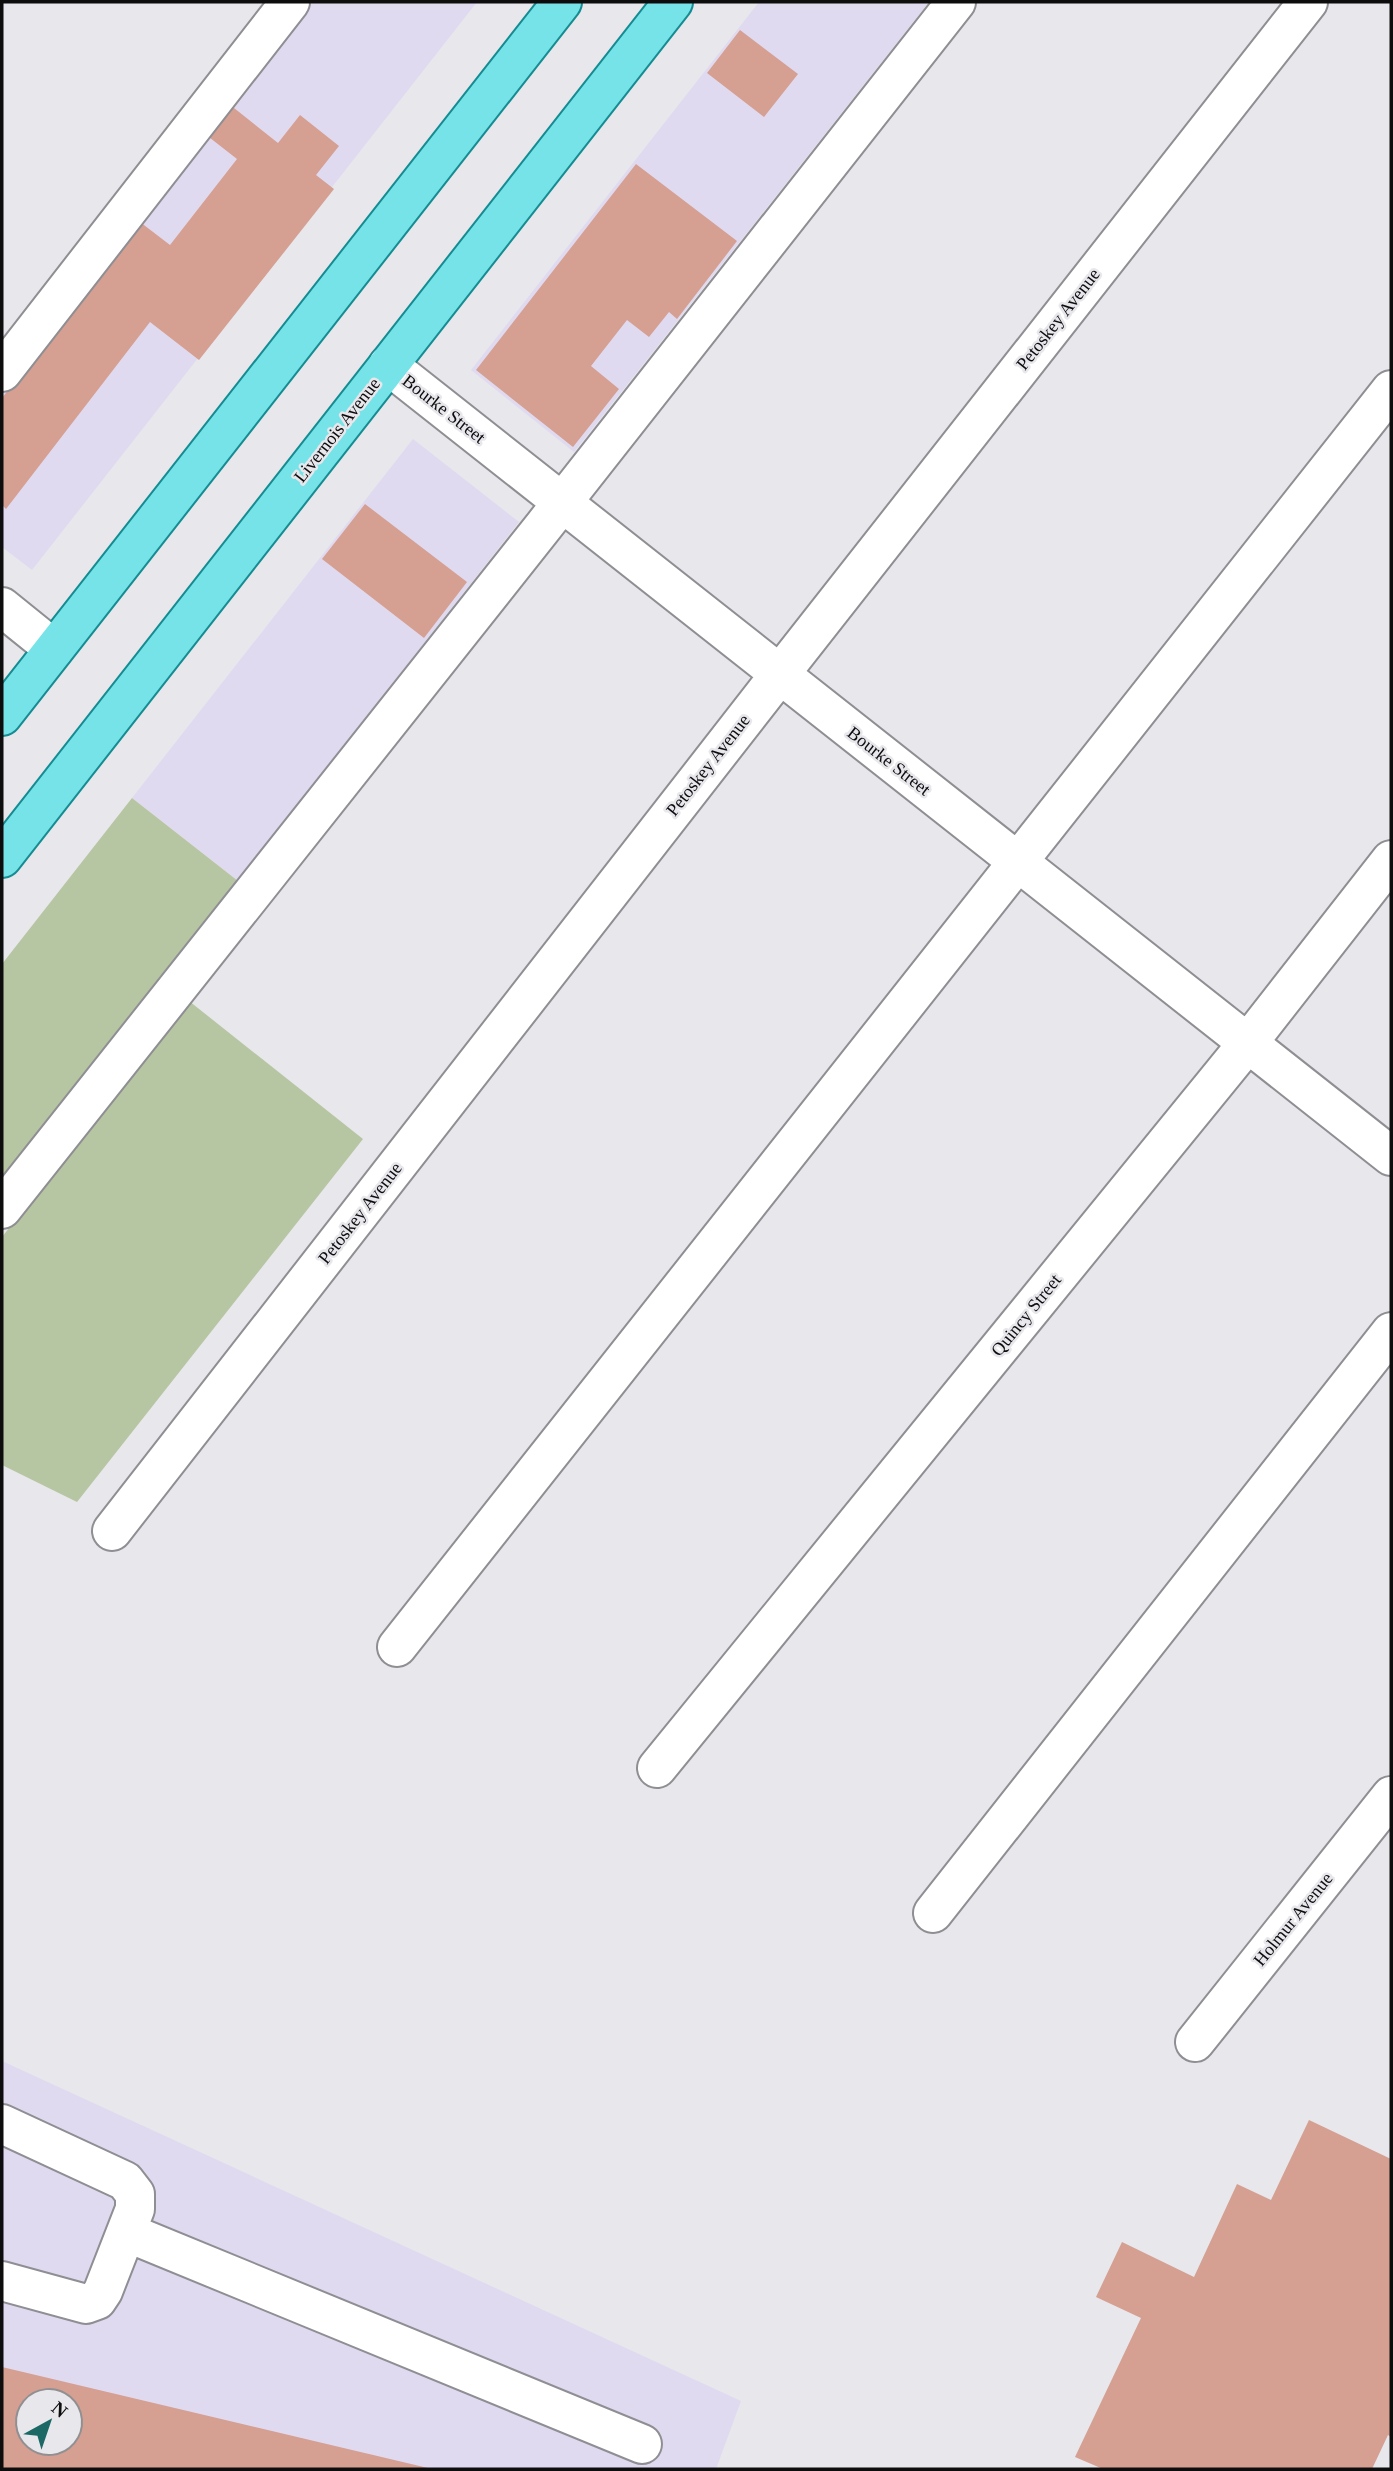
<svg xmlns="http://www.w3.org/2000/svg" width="1393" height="2471" font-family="'Times New Roman',serif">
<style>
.commercial{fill:#e0daf0;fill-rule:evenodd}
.green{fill:#b6c6a2}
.building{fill:#d59f91;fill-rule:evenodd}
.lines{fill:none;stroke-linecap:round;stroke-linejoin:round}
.minor-casing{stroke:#8e8e93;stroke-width:42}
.major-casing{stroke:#158c92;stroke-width:42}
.minor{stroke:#fff;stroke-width:38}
.major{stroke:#76e3e8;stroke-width:38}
.labels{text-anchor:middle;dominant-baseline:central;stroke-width:5;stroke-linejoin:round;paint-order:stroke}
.street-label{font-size:18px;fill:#0d0d0e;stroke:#e7e7ec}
</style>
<rect width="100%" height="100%" fill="#e7e7ec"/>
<path class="commercial" d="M306,2h171l-445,568 -30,-23v-156z
M759,2h170l-355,450 -103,-82z
M413,439l106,83 -281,359 -106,-83z
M2,2061l739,340 -25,68h-714zM28,2401h42v42h-42z"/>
<path class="green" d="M132,798l106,83 -236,299v-216z
M189,1001l174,138 -286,363 -75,-37v-228z"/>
<path class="building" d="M740,30l58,44 -34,43 -57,-44z
M229,104l49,39 22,-28 39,31 -23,29 18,14 -135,171 -49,-38 -144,187 -4,-4v-107l138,-176 30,23 67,-86 -32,-25z
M636,164l101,77 -60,78 -8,-7 -20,25 -22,-17 -36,46 28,23 -46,58 -97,-77z
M365,504l102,78 -43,56 -102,-79z
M1309,2120l82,39v278l-3,-2 -16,34h-269l-28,-12 66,-139 -45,-21 26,-55 72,35 43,-93 34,16z
M2,2367l426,101v1h-426zM28,2401h42v42h-42z"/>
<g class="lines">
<defs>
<path id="minor" d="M388,365l1003,791
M2,372l288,-370
M2,607l52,42
M2,1209l541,-682 413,-525
M112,1531l668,-857 528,-672
M397,1647l994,-1257
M657,1768l590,-724 144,-184
M933,1913l458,-581
M1195,2042l196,-246
M2,2124l123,57 10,13v15l-32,82 -6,9 -11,4 -84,-23
M126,2232l516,212"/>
<path id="major" d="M2,716l560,-714
M2,858l671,-856"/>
</defs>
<use href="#minor" class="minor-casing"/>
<use href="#major" class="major-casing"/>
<use href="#minor" class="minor"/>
<use href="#major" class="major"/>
</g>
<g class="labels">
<g class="street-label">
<text transform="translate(1058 319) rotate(-52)">Petoskey Avenue</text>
<text transform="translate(444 409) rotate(38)">Bourke Street</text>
<text transform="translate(337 430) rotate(-52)">Livernois Avenue</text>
<text transform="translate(889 761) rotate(38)">Bourke Street</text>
<text transform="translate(708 765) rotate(-52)">Petoskey Avenue</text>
<text transform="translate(360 1213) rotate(-52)">Petoskey Avenue</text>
<text transform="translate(1026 1315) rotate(-51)">Quincy Street</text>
<text transform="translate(1293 1919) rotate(-51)">Holmur Avenue</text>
</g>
</g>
<rect width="1393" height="2471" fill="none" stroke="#0d0d0e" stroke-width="7"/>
<g transform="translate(49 2422) rotate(40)"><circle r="33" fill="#e7e7ec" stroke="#909093" stroke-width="2"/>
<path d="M0-5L12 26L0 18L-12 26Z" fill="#1c6865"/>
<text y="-10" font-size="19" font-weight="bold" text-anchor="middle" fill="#0d0d0e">N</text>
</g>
</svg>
